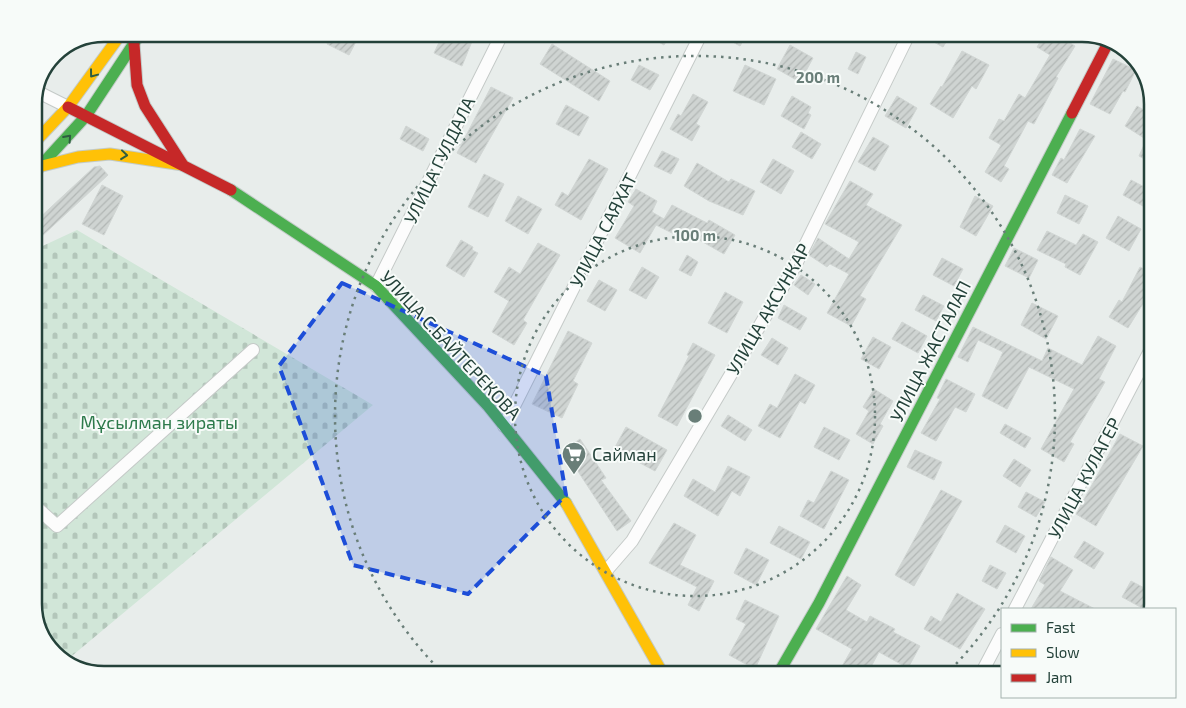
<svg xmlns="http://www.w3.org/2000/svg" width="1186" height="708" font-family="'Exo 2',sans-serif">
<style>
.cemetery{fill:url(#cemetery-stones)}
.building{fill:url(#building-hatch);stroke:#d1d6d4}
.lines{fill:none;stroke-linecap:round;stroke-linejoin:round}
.street-casing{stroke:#c5cac8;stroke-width:14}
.fast-casing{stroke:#c3cbc8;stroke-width:13}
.slow-casing{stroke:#c3cbc8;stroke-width:13}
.jam-casing{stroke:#c3cbc8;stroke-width:13}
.street{stroke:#fcfcfc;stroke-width:12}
.fast{stroke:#4caf50;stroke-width:11}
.slow{stroke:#ffc107;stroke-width:11}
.jam{stroke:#c62828;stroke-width:11}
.oneway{stroke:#2e5d40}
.marked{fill:#1d4ed8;fill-opacity:0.2;stroke:#1d4ed8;stroke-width:4;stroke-dasharray:10 6;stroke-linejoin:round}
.ring{fill:none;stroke:#697e78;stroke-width:2.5;stroke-dasharray:2.5 5}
.labels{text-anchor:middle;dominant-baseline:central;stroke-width:4;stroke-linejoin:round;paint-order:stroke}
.street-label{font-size:18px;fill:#24423a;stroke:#f7fbf9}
.park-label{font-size:18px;fill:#2d7a4b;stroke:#f7fbf9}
.poi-label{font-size:18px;fill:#24423a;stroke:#f7fbf9;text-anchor:start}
.rim{fill:none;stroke:#24423a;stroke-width:2.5}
.centre{fill:#697e78;stroke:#f7fbf9;stroke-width:2.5}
.ring-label{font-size:15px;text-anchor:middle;font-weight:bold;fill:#697e78;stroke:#f7fbf9;stroke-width:4;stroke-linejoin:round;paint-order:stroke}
</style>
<defs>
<pattern id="cemetery-stones" width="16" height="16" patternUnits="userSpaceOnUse" patternTransform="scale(1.25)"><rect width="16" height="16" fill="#d1e6d8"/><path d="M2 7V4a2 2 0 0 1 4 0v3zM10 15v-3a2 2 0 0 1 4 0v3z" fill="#b3c6ba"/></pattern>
<pattern id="building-hatch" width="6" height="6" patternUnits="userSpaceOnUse" patternTransform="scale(1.25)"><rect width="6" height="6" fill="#cfd4d2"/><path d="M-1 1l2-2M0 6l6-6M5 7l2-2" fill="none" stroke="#b2b7b5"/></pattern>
</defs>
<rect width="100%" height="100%" fill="#e8edeb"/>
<path class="cemetery" d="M77,230l296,175 -306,255 -20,-28 -8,-7 -5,-17v-358z"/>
<path class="building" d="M332,34h28l-11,21 -22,-11z
M443,34h32l-13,32 -28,-13z
M644,34h27l-7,11z
M718,34h29l-7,12z
M919,34h32l-8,13z
M1045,34h10l20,12 -19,31 2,1 -24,46 -6,-3 -24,45 5,3 -8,13 -16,-10 16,-27 -12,-7 10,-19 5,2 15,-27 6,4 25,-43 -13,-8z
M552,44l58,37 -11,20 -59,-37z
M790,45l23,13 -13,24 -23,-13z
M962,51l27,14 -13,24 -4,-3 -19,32 -23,-14 11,-18 1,1z
M856,52l10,5 -8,17 -10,-5z
M1113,59l23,11 -11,22 -2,-1 -13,23 -20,-10z
M639,65l20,10 -9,15 -19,-10z
M745,65l31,14 -12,26 -31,-14z
M491,87l22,11 -37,65 -19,-10z
M693,94l15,8 -12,22 4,2 -8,15 -22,-12 8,-15 3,2z
M792,96l19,11 -3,6 3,2 -7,14 -23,-13z
M897,96l20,12 -11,20 -21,-12z
M566,105l23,12 -10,19 -23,-12z
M1137,106l15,9v10l-8,13 -19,-12z
M406,126l23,13 -6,12 -23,-12z
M1080,129l15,7 -28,47 -15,-8 9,-17 3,2z
M801,132l20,12 -9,15 -20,-12z
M873,137l16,9 -14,25 -17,-9z
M1144,145l8,5v13l-13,-7z
M662,151l17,8 -8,15 -17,-8z
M589,159l19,10 -27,51 -26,-15 7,-13 6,4z
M773,159l21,12 -13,23 -21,-12z
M697,163l32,19 2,-3 24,12 -12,24 -34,-14 -25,-15z
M100,166l8,9 -67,62 -7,-8v-6l60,-56z
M484,174l20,10 -16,33 -20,-10z
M1131,180l21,11v20l-29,-16z
M850,181l23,13 -7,11 36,20 -42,71 6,3 -15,27 -24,-13 22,-39 -19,-10 -3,3 -18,-12 9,-17 31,21 10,-17 -34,-18z
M102,185l21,11 -19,39 -22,-11z
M636,189l21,12 -5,11 12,7 8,-14 35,18 2,-3 26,15 -11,19 -37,-21 -3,6 -28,-14 -16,28 -25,-15 19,-32 -6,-4z
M1065,195l23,11 -9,18 -22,-11z
M518,196l24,13 -14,25 -23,-13z
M975,196l18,10 -17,30 -16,-9z
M1118,216l23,13 -12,22 -23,-13z
M1047,231l29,14 7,-11 15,8 -18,33 -15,-8 1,-3 -29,-14z
M461,240l12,7 -1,3 6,3 -14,24 -18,-11z
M538,243l22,12 -37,65 4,3 -13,22 -22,-13 17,-31 -15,-9 15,-25 11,7z
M1014,248l24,12 -9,18 -24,-12z
M687,255l11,7 -7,14 -12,-6z
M942,258l21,11 -9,17 -21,-11z
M642,267l17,10 -13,22 -17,-9z
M1140,267l12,6v16l-24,39 -19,-11 10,-17 3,2z
M801,275l14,9 -7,11 -14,-10z
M599,280l18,10 -12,21 -18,-10z
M725,292l18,10 -16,31 -19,-10z
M923,295l21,11 -8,15 -21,-11z
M1032,303l26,13 -12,23 -25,-14z
M784,305l23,13 -7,12 -22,-12z
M902,322l25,14 -9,17 -26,-14z
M973,327l69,34 6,-13 34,17 16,-29 18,10 -17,33 6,3 -35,60 4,2 -10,18 -23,-13 33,-60 -45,-22 -22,42 -25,-13 21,-44 -25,-12 -10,22 -10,-5z
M568,331l24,12 -19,38 5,3 -16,34 -30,-14z
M873,337l18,10 -12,22 -18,-10z
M772,338l16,10 -10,17 -17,-10z
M693,343l22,12 -38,71 -19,-10 31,-60 -2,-1z
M795,374l20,11 -10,19 -5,-3 -20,37 -22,-12 12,-22 7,4z
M946,379l29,15 -9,18 -11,-5 -19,34 -15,-8 19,-34 -3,-1z
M874,389l19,12 -13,23 3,2 -10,18 -17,-10 13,-23 -6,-4z
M728,415l24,15 -7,11 -24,-15z
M1005,424l26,14 -6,10 -25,-15z
M626,427l41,23 -12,21 -41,-22z
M824,427l26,13 -11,20 -25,-13z
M1120,434l23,12 -47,80 -20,-12z
M580,439l26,39 -5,2 30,41 -14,10 -53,-81z
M915,450l27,12 -8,18 -27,-13z
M1014,459l17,11 -11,17 -17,-11z
M728,466l22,11 -10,19 -8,-5 -14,25 -34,-20 9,-17 22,13z
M831,471l18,9 -25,49 -24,-13 8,-16 6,3z
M941,490l21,11 -48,85 -19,-11z
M1026,492l19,10 -9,15 -18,-10z
M674,523l22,12 -16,30 34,16 -15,30 -11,-6 9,-18 -48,-24z
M1005,525l20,11 -9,17 -20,-11z
M779,526l31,16 -9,17 -31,-16z
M1084,541l20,12 -10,16 -20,-12z
M746,548l23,12 -13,25 -22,-12z
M1051,557l22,13 -13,21 35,18h-64l14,-24 -6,-4z
M990,565l16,8 -9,16 -15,-8z
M847,576l14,9 -15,25 21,12 3,-6 25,13 -2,3 27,14 -12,22 -29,-16 -12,22h-15l-11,-6 11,-19 -36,-20z
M1131,581l21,11 -1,17h-7l-22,-12z
M957,593l28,16 -25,40 -36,-20 7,-13 10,6z
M745,600l34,16 -24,53 -26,-14 17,-31 -10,-5z"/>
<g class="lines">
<defs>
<path id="street" d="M38,92l30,15
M376,286l126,-252
M504,426l197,-392
M34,505l23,21 196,-176
M606,571l26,-30 162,-273 115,-234
M1015,609l137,-262
M981,674l21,-40"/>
<path id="fast" d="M34,173l52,-57 54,-82
M231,190l145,96 112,120 78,97
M778,674l41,-71 253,-490"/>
<path id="slow" d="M34,143l34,-36 53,-73
M42,166l36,-9 32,-3 73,11
M566,503l97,171"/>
<path id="jam" d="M134,44l3,41 8,21 38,59
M68,107l163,83
M1072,113l37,-72"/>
</defs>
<use href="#street" class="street-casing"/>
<use href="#fast" class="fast-casing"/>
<use href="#slow" class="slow-casing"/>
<use href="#jam" class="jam-casing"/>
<use href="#street" class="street"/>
<use href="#fast" class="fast"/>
<use href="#slow" class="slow"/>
<use href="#jam" class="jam"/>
</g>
<defs><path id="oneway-chevron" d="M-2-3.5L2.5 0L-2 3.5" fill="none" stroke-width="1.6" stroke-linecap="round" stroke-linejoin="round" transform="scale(1.25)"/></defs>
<g class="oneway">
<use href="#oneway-chevron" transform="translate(93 74) rotate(127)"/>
<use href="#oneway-chevron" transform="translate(68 138) rotate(-48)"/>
<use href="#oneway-chevron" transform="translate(124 155) rotate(6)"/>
</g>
<path class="marked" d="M342,283l204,93 20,119 -98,99 -115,-29 -74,-199z"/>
<g class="ring">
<circle cx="695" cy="416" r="180"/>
<path d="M443 673A360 360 0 1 1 947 673"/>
</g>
<defs>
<symbol id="supermarket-pin" viewBox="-11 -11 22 30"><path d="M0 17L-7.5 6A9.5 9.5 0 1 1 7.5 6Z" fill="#697e78" stroke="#f7fbf9"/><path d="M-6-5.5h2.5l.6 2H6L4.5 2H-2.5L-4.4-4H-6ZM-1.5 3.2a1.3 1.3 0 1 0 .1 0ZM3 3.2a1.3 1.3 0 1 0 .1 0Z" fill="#fff"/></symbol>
</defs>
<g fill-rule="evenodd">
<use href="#supermarket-pin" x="560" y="440" width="28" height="38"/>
</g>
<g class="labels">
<g class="street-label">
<text transform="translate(439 160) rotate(-64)">УЛИЦА ГУЛДАЛА</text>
<text transform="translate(603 230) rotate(-63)">УЛИЦА САЯХАТ</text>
<text transform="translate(768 309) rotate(-60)">УЛИЦА АКСУНКАР</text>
<text transform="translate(451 345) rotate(47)">УЛИЦА С.БАЙТЕРЕКОВА</text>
<text transform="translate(930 351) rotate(-63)">УЛИЦА ЖАСТАЛАП</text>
<text transform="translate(1084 478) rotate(-62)">УЛИЦА КУЛАГЕР</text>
</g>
<g class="park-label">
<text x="159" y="422">Мұсылман зираты</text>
</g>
<g class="poi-label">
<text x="592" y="454">Сайман</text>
</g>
</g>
<path d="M0 0H1186V708H0ZM104 42H1082A62 62 0 0 1 1144 104V604A62 62 0 0 1 1082 666H104A62 62 0 0 1 42 604V104A62 62 0 0 1 104 42Z" fill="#f7fbf9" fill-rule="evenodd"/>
<path class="rim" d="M104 42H1082A62 62 0 0 1 1144 104V604A62 62 0 0 1 1082 666H104A62 62 0 0 1 42 604V104A62 62 0 0 1 104 42Z"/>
<circle cx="695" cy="416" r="8" class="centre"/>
<g class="ring-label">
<text x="818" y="83">200 m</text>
<text x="695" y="241">100 m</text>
</g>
<rect x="1001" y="608" width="175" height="90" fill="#f7fbf9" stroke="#a3b1ad"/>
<rect x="1011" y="624" width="25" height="8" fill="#4caf50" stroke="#a3b1ad"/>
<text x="1046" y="633" font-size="15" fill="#24423a">Fast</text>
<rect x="1011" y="649" width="25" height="8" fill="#ffc107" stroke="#a3b1ad"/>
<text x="1046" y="658" font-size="15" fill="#24423a">Slow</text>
<rect x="1011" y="674" width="25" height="8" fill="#c62828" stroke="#a3b1ad"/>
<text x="1046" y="683" font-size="15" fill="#24423a">Jam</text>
</svg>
